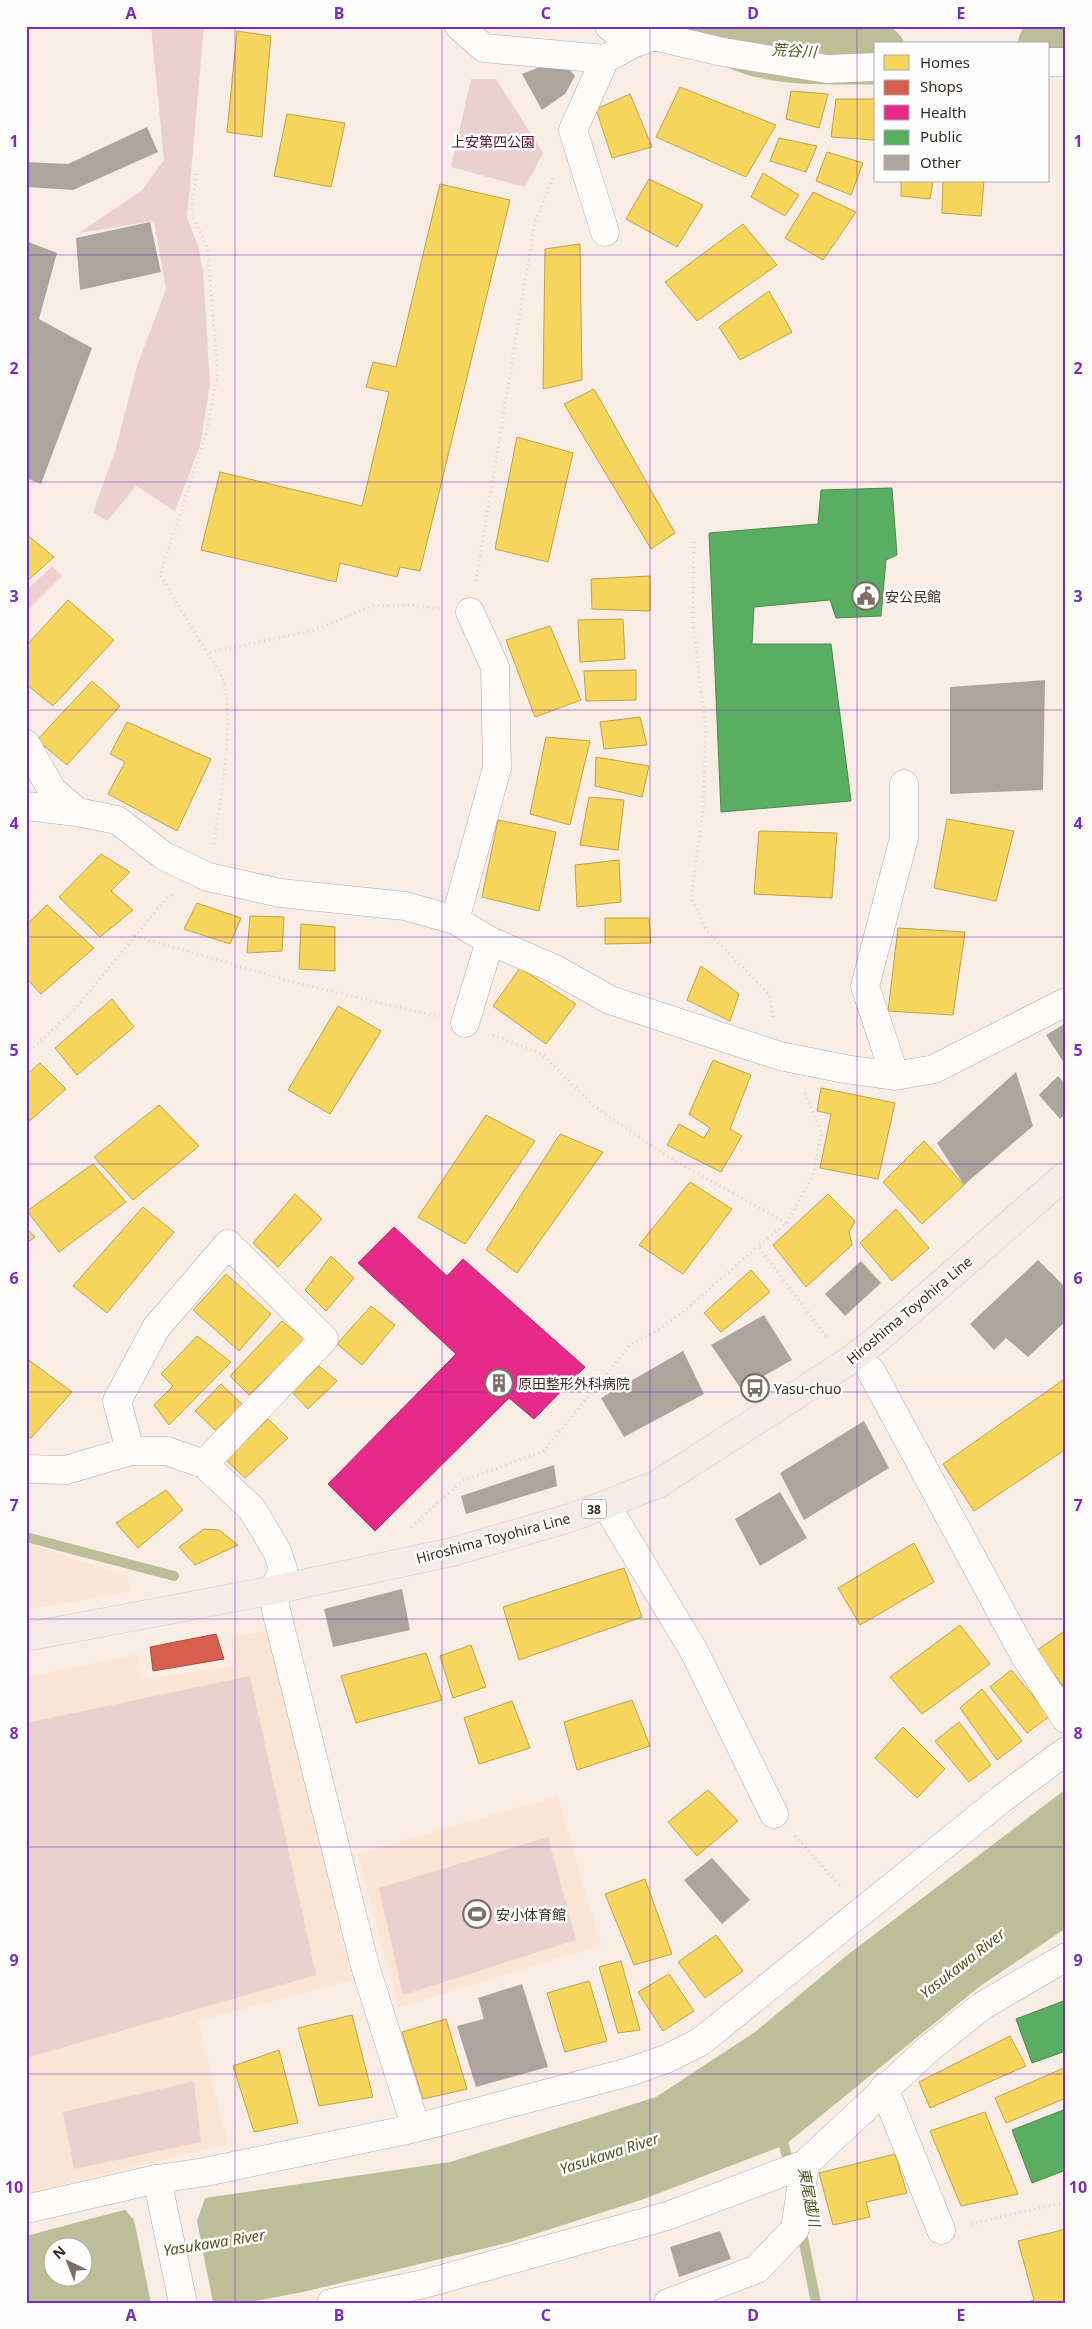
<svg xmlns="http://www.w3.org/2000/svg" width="1092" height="2329" font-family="'Noto Sans','Noto Sans JP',sans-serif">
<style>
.built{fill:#fae5d4}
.green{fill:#ebd0d0}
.water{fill:#bcbe98;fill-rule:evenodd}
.pier{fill:#f7ede5}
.homes{fill:#f6d55c;stroke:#bda24b}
.shops{fill:#d6604d;stroke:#a65040}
.health{fill:#e7298a;stroke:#b22a6b}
.public{fill:#5aae61;stroke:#50874e}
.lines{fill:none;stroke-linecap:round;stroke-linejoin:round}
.stream{stroke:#bcbe98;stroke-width:10}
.river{stroke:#bcbe98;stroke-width:61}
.building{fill:#aca59c}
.minor-casing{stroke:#b2a9a1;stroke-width:29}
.tertiary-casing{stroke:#b2a9a1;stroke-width:29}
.primary-casing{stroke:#d0cac5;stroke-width:29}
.path{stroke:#d8d4d1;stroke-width:3;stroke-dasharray:1 4;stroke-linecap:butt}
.minor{stroke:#fefcfb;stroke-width:28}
.tertiary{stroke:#fefcfb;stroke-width:28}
.primary{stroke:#f4eae7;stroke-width:28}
.grid{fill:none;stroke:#7b2cbf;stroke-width:1;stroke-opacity:0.55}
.labels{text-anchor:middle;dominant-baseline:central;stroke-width:5;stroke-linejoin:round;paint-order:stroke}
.shield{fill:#fdfdfd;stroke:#726b64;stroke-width:1}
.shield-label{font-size:12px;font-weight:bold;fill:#372c22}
.park-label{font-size:14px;fill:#561022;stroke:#fdfdfd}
.poi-label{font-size:14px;fill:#372c22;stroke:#fdfdfd;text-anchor:start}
.street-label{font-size:14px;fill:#372c22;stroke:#fdfdfd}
.water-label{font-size:15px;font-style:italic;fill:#50551b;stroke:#fdfdfd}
.neatline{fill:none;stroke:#7b2cbf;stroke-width:2}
.grid-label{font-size:16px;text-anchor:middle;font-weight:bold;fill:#7b2cbf}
</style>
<rect width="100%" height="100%" fill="#f7ede5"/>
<path class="built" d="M26,1543l101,32 3,16 -104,19z
M267,1631l85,349 -154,41 30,123 -202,49v-516l112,-23 4,25 93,-13 -4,-29z
M558,1796l43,149 -203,63 -41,-154z"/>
<path class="green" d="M151,26h53l-17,192 11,28 5,24 7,114 -10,62 -25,65 -39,-25 -29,35 -14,-9 21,-57 24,-92 28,-74 -12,-68 -75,12 63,-43 22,-30z
M471,79h25l47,74 -18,34 -74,-20z
M52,566l10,10 -36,36v-21z
M250,1676l66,299 -290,83v-335z
M548,1837l28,103 -173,55 -24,-107z
M194,2081l7,61 -127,27 -11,-57z"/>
<path class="water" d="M1066,1789v139l-87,59 -194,158 -144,55 -134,43 -204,49 -58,11h-219v-67l98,-26 326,-48 206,-65 99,-65 91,-76zM52,2246h30v30h-30z"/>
<path class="pier" d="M206,2195l-9,26 16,82h-62l-17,-83 -11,-13z"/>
<path class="homes" d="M237,31l34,5 -9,101 -35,-5z
M680,87l96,38 -30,52 -90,-40z
M791,91l37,3 -9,34 -33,-9z
M630,94l22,53 -40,11 -16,-49z
M836,99h40l-2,41 -43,-3z
M287,114l58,9 -14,64 -57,-11z
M779,138l38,8 -11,26 -36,-11z
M827,152l36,11 -12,32 -35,-14z
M763,173l36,22 -14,21 -34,-19z
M649,179l54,26 -26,42 -51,-28z
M901,181h32l-3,18 -29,-3z
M943,181h41l-3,35 -39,-3z
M440,184l70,16 -90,371 -20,-4 -3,10 -57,-14 -4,19 -135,-32 19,-78 142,34 27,-114 -23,-5 7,-25 23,5z
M813,192l43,20 -33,48 -38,-22z
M743,224l34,41 -80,56 -32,-39z
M580,244l2,136 -39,9 2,-140z
M769,291l23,41 -52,28 -21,-33z
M594,389l81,144 -24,16 -87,-145z
M517,437l56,16 -25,109 -53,-13z
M26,534l28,23 -28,25z
M650,576v35l-58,-2 -1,-30z
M68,600l46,40 -61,66 -27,-22v-38z
M623,619l2,40 -45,3 -2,-42z
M550,626l31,74 -46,17 -29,-77z
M636,670v30l-50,1 -2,-30z
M92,681l28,25 -53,59 -30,-25z
M640,717l7,28 -43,4 -4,-27z
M127,722l84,37 -34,72 -69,-37 17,-32 -15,-8z
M546,737l44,4 -20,84 -40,-11z
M596,757l53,9 -7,31 -47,-11z
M589,797l35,3 -6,50 -38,-5z
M947,819l67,12 -18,70 -62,-13z
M498,820l58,12 -17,79 -57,-14z
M759,831l78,2 -5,65 -78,-4z
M101,854l29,18 -19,19 22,19 -33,27 -41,-40z
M619,860l2,42 -44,5 -2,-42z
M197,903l44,15 -11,26 -46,-15z
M47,905l47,43 -53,46 -15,-16v-53z
M250,916l34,1 -2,34 -35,2z
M605,918h44l2,25 -46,1z
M301,924l34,3v44l-36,-2z
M898,928l67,4 -12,83 -65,-4z
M701,966l38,28 -9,27 -43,-21z
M520,968l56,36 -30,40 -53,-38z
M112,999l22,28 -57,48 -22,-27z
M338,1006l43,25 -51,83 -42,-24z
M713,1060l38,15 -21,54 12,7 -21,36 -54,-27 12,-21 25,14 6,-10 -21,-14z
M40,1063l26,26 -40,35v-49z
M821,1088l74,15 -17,76 -58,-11 11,-54 -14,-3z
M159,1105l40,41 -66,54 -39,-43z
M486,1115l49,26 -70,103 -47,-27z
M560,1134l43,18 -86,121 -31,-23z
M924,1141l40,44 -42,39 -39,-42z
M93,1164l33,38 -67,50 -32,-41z
M690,1182l42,27 -49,65 -44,-29z
M295,1194l27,25 -44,48 -25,-24z
M828,1194l27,27 -6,11 3,13 -46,42 -33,-42z
M143,1207l31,25 -67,81 -34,-27z
M896,1209l33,39 -37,33 -32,-38z
M26,1228l9,9 -9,7z
M331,1256l23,22 -28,33 -21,-21z
M751,1270l19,22 -49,40 -17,-19z
M226,1274l45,40 -32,37 -46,-41z
M371,1306l24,19 -33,40 -25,-21z
M282,1321l23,19 -56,55 -19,-19z
M197,1336l34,26 -62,63 -15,-20 19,-19 -12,-12z
M26,1358l46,34 -41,46 -5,-3z
M319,1366l18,15 -29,28 -16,-17z
M1066,1378v71l-92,62 -31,-47z
M221,1384l22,21 -28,25 -20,-19z
M268,1419l20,19 -43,40 -19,-18z
M166,1490l17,20 -45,38 -22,-25z
M204,1529l15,1 19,15 -43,20 -16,-18z
M914,1543l20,39 -74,43 -22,-37z
M624,1568l18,49 -123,43 -16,-53z
M960,1625l30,39 -68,50 -32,-37z
M1066,1630v60l-30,-39z
M471,1645l15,42 -33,11 -13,-42z
M426,1653l16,47 -86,23 -15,-47z
M1011,1670l39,46 -23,17 -37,-46z
M982,1689l40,52 -25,19 -37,-52z
M632,1700l18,46 -73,24 -13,-48z
M512,1701l18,47 -51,16 -15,-46z
M959,1722l32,43 -22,17 -34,-41z
M903,1727l42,42 -28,29 -42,-40z
M708,1790l30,31 -41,35 -29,-34z
M645,1879l27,75 -38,11 -29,-71z
M716,1935l27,36 -38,27 -27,-36z
M621,1961l19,69 -22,3 -19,-66z
M669,1974l25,37 -31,20 -25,-39z
M589,1981l18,60 -42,11 -18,-59z
M352,2015l21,82 -54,9 -21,-78z
M446,2019l21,70 -44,10 -21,-67z
M1010,2036l16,30 -96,42 -11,-26z
M279,2050l19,73 -44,9 -21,-66z
M1066,2067v31l-60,25 -11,-25z
M985,2112l33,82 -57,12 -31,-75z
M895,2154l12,39 -41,9 4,15 -37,8 -14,-52z
M1066,2229v74h-41l9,-3 -16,-59z"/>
<path class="shops" d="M216,1634l8,25 -71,12 -3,-24z"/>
<path class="health" d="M394,1227l53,49 16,-17 122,108 -51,52 -25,-21 -134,133 -47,-47 128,-130 -98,-91z"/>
<path class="public" d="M892,488l5,67 -11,5 -5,56 -45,2 -6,-18 -76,7 -2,37h79l20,157 -130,11 -12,-279 109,-9 3,-34z
M1066,2000v51l-34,12 -16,-44z
M1066,2109v61l-34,13 -20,-53z"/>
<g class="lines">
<path class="stream" d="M26,1537l148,39
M781,2133l9,36
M801,2228l15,75"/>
<path class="river" d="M719,26c38,34 108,27 157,28
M1048,46l18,-1"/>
</g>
<path class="building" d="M560,59l15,17 -10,18 -23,16 -20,-36z
M147,127l11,25 -85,38 -47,-3v-25l42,2z
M150,222l11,50 -81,18 -4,-52z
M26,241l31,12 -18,66 53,29 -51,136 -15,-6z
M1045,680l-2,110 -93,4v-107z
M1066,1023v43l-20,-31z
M1016,1072l17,54 -69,59 -27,-42z
M1058,1076l8,9v29l-6,5 -21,-24z
M1038,1260l28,28v33l-38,36 -22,-19 -12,12 -24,-26z
M861,1261l20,22 -36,33 -20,-22z
M764,1315l28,45 -51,29 -30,-44z
M683,1351l21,43 -80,43 -23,-39z
M864,1421l25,47 -85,52 -24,-47z
M554,1465l3,21 -91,28 -5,-18z
M780,1492l27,46 -47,28 -25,-47z
M402,1589l8,41 -77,17 -9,-38z
M712,1858l38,42 -28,24 -38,-44z
M522,1984l26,83 -72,20 -19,-61 27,-7 -6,-21z
M720,2231l11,28 -52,18 -9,-30z"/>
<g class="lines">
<defs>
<path id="minor" d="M459,26l25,22 121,11 27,-15 22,-8 69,16 104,17 49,-2
M609,26l23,18
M1048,62h18
M605,232l-32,-102 32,-71
M26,744l26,46 25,22
M26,806l51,6 40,8 47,36 44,21 72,16 125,13 50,14 35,21 63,27 57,32 170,56 65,13 50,7 39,-7 132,-67
M455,920l42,-152 -2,-101 -25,-55
M465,1023l25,-82
M895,1076l-30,-90 39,-148v-54
M871,1371l154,285 41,63
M130,1451l-13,-50 39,-73 72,-84 96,95 -120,125
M26,1469l40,1 64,-19h37l37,13 48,45 25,42 6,18 -9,21 2,20 89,356 51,162
M606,1505l88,146 80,163
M884,2088l57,142
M26,2209l131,-30 48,-7 211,-44 213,-56 37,-13 34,-17 300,-242 66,-49
M331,2303l93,-19 243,-68 138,-52 121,-113 56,-45 84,-49
M668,2303l89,-34 38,-40 10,-65"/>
<path id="tertiary" d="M157,2179l26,124"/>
<path id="primary" d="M26,1637l248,-47 178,-38 121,-35 85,-33 191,-123 30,-23 187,-163"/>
</defs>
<use href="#minor" class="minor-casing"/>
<use href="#tertiary" class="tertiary-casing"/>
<use href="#primary" class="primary-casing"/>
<path class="path" d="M196,174l-5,38 16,35 11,125 -13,66 -45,137 47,78
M694,542l-1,82 13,106 -3,80 -12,87 16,34 62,63 5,26
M476,581l59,-359 18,-44
M214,844c6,-43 21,-123 9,-165 -3,-9 -11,-18 -16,-26l105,-22 60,-25 38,-1 31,4
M172,895l-5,3 -32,38 158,46 142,34
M493,1035l49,19 52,52 74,51 119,66
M26,1054l50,-46 59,-72
M805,1093l17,41 -9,41 -26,48 -29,23 70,93
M411,1527l51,-46 82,-30 87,-107 27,-14 27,-20 73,-64
M795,1836l46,51
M971,2224l95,-22"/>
<use href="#minor" class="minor"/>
<use href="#tertiary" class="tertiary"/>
<use href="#primary" class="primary"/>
</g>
<path class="grid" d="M235,26v2277M442,26v2277M650,26v2277M857,26v2277M26,255h1040M26,482h1040M26,710h1040M26,937h1040M26,1164h1040M26,1392h1040M26,1619h1040M26,1847h1040M26,2074h1040"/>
<defs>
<symbol id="civic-ring" viewBox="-11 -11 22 22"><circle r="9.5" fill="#fdfdfd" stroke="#7a7066" stroke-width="1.5"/><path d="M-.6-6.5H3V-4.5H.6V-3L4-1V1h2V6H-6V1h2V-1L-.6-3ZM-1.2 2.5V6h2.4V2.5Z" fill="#7a7066"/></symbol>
<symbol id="building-ring" viewBox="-11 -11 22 22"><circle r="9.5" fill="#fdfdfd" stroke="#7a7066" stroke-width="1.5"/><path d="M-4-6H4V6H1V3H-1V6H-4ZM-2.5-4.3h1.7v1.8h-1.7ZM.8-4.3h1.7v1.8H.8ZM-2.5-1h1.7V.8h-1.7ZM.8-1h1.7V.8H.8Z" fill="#7a7066"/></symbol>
<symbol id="bus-ring" viewBox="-11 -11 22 22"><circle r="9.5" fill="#fdfdfd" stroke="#7a7066" stroke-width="1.5"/><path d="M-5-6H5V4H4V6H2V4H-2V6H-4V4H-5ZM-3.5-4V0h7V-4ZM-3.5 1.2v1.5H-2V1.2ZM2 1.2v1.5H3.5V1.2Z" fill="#7a7066"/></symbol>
<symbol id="stadium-ring" viewBox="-11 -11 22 22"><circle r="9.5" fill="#fdfdfd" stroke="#7a7066" stroke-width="1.5"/><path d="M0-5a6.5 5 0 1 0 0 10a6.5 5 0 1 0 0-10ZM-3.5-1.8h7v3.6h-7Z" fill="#7a7066"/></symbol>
</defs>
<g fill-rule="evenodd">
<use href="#civic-ring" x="850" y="580" width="32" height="32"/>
<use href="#building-ring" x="483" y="1367" width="32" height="32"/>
<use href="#bus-ring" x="739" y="1372" width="32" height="32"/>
<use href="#stadium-ring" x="461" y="1898" width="32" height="32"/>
</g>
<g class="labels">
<rect class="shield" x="581.5" y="1499.5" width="25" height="19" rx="4"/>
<g class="shield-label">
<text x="594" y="1509">38</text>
</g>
<g class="park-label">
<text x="493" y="141">上安第四公園</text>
</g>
<g class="poi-label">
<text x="885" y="596">安公民館</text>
<text x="518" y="1383">原田整形外科病院</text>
<text x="774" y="1388">Yasu-chuo</text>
<text x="496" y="1914">安小体育館</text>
</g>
<g class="street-label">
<text transform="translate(909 1310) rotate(-40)">Hiroshima Toyohira Line</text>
<text transform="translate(493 1538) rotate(-15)">Hiroshima Toyohira Line</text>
</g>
<g class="water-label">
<text transform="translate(794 50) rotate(3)">荒谷川</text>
<text transform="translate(962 1963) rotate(-38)">Yasukawa River</text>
<text transform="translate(609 2153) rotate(-18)">Yasukawa River</text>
<text transform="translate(810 2197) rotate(79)">東尾越川</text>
<text transform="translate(214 2242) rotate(-9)">Yasukawa River</text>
</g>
</g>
<rect width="1092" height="2329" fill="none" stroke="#fdfdfd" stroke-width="55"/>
<rect x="874" y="42" width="175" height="140" fill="#fdfdfd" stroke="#aea9a5"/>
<rect x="884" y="55" width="25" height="15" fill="#f6d55c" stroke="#aea9a5"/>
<text x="920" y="68" font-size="15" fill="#372c22">Homes</text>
<rect x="884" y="80" width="25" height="15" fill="#d6604d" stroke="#aea9a5"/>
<text x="920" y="92" font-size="15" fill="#372c22">Shops</text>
<rect x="884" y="105" width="25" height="15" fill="#e7298a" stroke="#aea9a5"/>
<text x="920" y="118" font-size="15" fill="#372c22">Health</text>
<rect x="884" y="130" width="25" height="15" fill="#5aae61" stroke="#aea9a5"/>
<text x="920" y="142" font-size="15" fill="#372c22">Public</text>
<rect x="884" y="155" width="25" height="15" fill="#aca59c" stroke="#aea9a5"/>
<text x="920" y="168" font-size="15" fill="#372c22">Other</text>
<g transform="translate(68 2262) rotate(317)"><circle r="24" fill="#fdfdfd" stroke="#aea9a5"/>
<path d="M0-4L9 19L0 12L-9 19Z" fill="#7a7066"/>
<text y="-8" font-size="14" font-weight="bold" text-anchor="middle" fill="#372c22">N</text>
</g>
<rect x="28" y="28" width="1036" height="2274" class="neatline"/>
<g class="grid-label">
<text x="131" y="19">A</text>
<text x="339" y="19">B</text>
<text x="546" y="19">C</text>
<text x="753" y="19">D</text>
<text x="961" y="19">E</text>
<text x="14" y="147">1</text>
<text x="1078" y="147">1</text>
<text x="14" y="374">2</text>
<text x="1078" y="374">2</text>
<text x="14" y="602">3</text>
<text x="1078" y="602">3</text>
<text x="14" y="829">4</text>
<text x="1078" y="829">4</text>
<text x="14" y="1056">5</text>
<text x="1078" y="1056">5</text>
<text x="14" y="1284">6</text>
<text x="1078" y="1284">6</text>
<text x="14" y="1511">7</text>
<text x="1078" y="1511">7</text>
<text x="14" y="1739">8</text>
<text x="1078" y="1739">8</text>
<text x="14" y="1966">9</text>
<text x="1078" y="1966">9</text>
<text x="14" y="2193">10</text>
<text x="1078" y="2193">10</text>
<text x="131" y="2321">A</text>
<text x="339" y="2321">B</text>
<text x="546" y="2321">C</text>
<text x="753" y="2321">D</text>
<text x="961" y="2321">E</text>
</g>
</svg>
